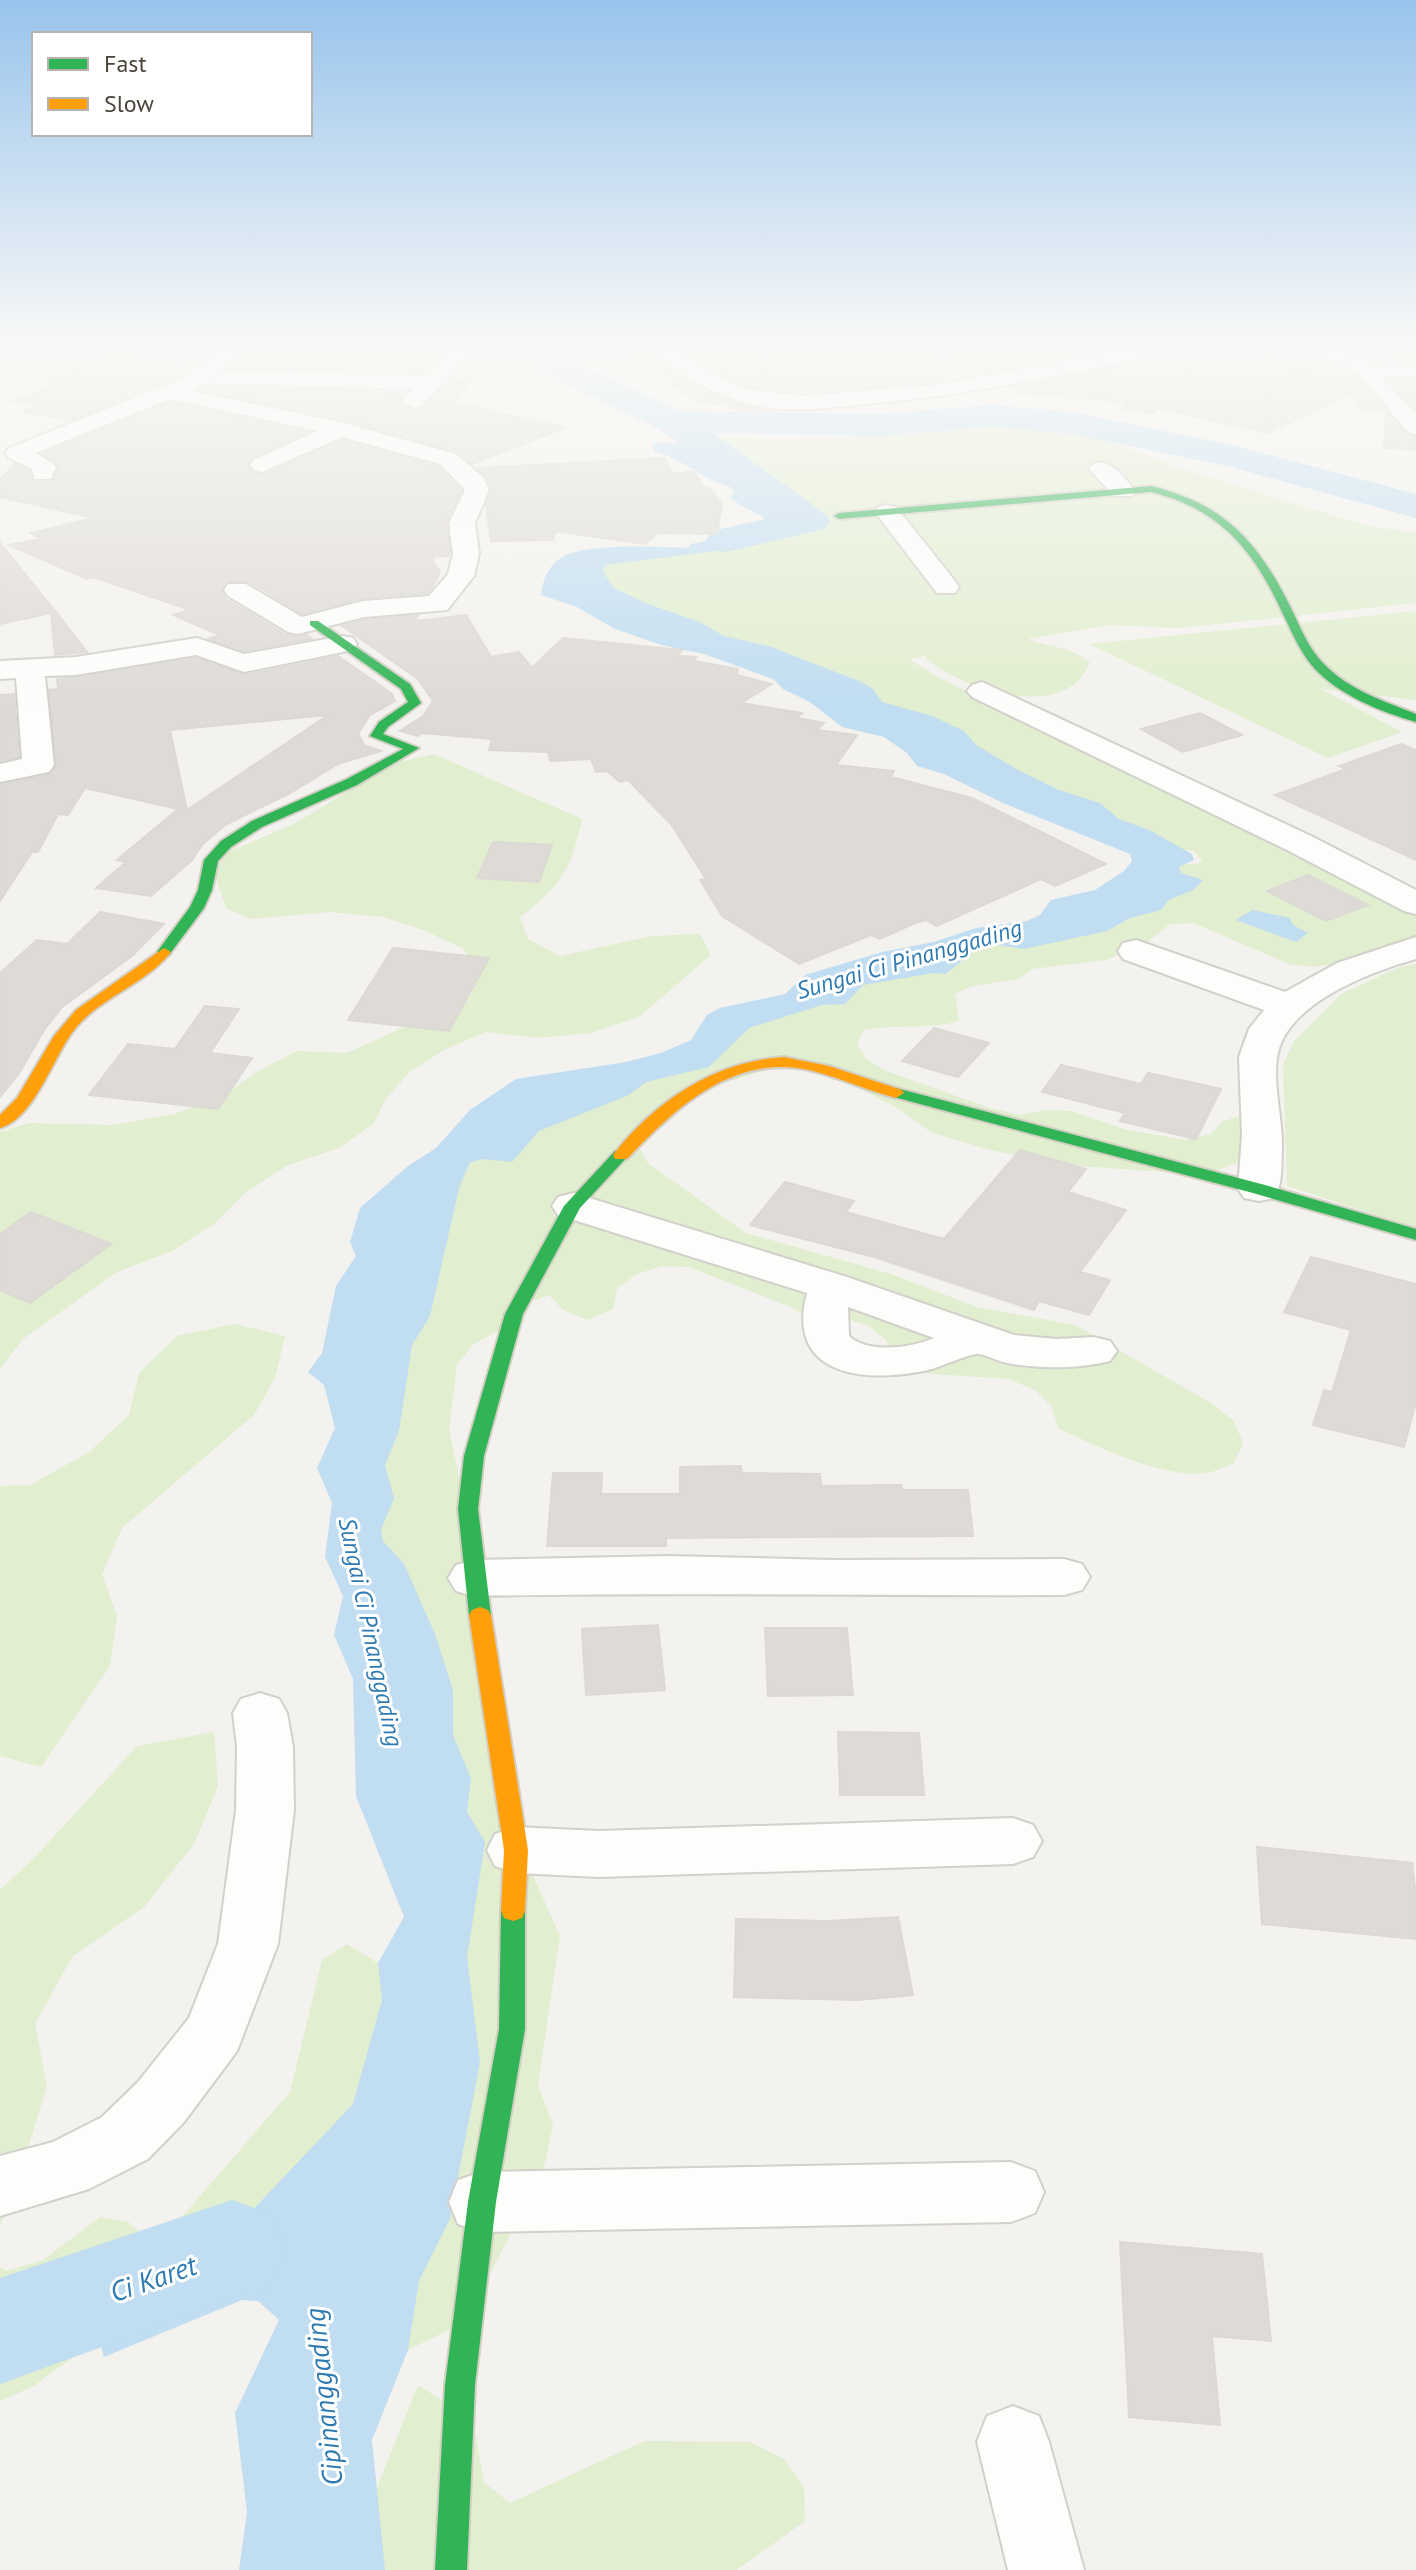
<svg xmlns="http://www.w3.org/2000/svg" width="1416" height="2570" font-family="'PT Sans',sans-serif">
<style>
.green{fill:#e1eecf}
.water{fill:#c0ddf1}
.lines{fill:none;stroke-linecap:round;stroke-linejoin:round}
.river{fill:#c0ddf1;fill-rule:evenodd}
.building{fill:#dedbd6;stroke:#dcd9d4;stroke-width:2;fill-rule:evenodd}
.street-casing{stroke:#d2d0cb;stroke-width:4}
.fast-casing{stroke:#d3cfc5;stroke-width:4}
.slow-casing{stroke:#d3cfc5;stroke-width:4}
.street{fill:#fdfdfc;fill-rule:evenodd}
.fast{fill:#30b455;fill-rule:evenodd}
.slow{fill:#ff9f0a;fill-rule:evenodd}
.labels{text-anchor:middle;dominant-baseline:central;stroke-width:6;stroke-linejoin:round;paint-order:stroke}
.water-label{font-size:24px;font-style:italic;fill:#2e7ab2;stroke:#fff}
.near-water-label{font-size:28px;font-style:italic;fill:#2e7ab2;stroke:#fff}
</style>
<rect width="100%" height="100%" fill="#f4f2ee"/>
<path class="green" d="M999,425l86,9 87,30 -3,1 199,61 48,7v70l-237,25 -69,-3 -82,14c19,8 45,7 62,24 -25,61 -127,26 -164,-4v-3l-17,3 29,18 349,174 56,21 73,38v28l-61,23 -41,6 -23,-2 -98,-42 -23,1 -24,19 -40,17 -74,9 -13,10 -47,7 -17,8 4,27c-32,9 -63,3 -95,9l-7,14 9,15 20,12 104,37 30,7 25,-5 27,1 55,19 59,10 25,-6 11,-12 22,-8 -2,47 -36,14 -140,-10 -80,-16 -55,-17 -37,-26 -38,-19 -66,-24 -86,26 -65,59 9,15 98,70 145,41 86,33 98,18 136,78 23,18 9,22 -9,20c-7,3 -15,7 -23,9 -41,10 -116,-26 -153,-44l-6,-21 -17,-17 -27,-11 -88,-6 -26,-15 -8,-18 -18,-14 -26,-9 -29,4 -20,-13 -104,-41 -27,-1 -25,8 -20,15 -4,20 -26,11 -24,-10 -14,-15 -16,6 -13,18 -46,25 -17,20 -8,66 25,118 57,323 29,65 -22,149 15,40 -9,42 -63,125 -30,37 -43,21 -14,-84 47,-311 -86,-435 101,-356 51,-21 219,-112 257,-91 192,-75 23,-1 4,-4 -9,-9 -11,-1 -565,-247 -32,-37 57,-9 95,-9 62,-19 -107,-85 39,-7 61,3 179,-10z
M1416,611v89l-95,-11 81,43 -74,26 -239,-114z
M434,754l148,65c-11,51 -20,66 -62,98l8,22 32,17 91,-20 49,-2 11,21 -72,62 -48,16 -53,5 -52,-6 -42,18 -34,22 -23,25 -14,27 -34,24 -51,17 -43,28 -31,31 -42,27 -55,21 -94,67 -23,30v-237l29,-9 84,2 61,-11 49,-17 33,-25 41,-21 50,2 123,-56 10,-26 -18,-23 -39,-18 -40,-13 -53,-5 -79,7 -25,-11 -10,-30 7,-24 71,-30 101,-61z
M1416,964v264l-129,-42 -4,-121 11,-24 47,-47 59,-27z
M235,1324l50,12 -10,42 -21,37 -132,113 -20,46 15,42 -7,50 -69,101 -41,-11v-270l30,-1 59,-33 40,-37 10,-42 38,-37z
M214,1732l4,54 -24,58 -50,63 -72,50 -37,67 12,62 -36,118 -11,21v-335l36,-34 101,-110z
M347,1944l53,33 -19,105 -65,100 -284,205 -32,14v-134l6,4 37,-11 57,-43 28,5 21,17 32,-21 109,-126 32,-132z
M418,2385l55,35 11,62 26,21 134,-62 106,1 34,17 20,28 1,34 -68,49h-390v-7z"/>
<path class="water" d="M652,443h47l-4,4 40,24 53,22 -12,7 21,15 11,2 3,13 -79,19 -126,16 -4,5 12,18 34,16 52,18 24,14 45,10 90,35 13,7 10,14 50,14 32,15 12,14 42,25 41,20 41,13 19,16 30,11 43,24 2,6 -15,7 2,6 22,7 -10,10 -24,10 -8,10 -31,8 -23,13 -83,18 -33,-5 -10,2 -36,28 -11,-1 -71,12 -18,19 -23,1 -73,23 -40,39 -63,15 -17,13 -90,36 -27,31 -28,-3 -14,3 -11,26 -29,128 -18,29 -13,86 -14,34 9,34 -13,30 2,12 21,23 31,70 18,56v45l18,43 -4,34 18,30 -18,116 13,104 -30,157 -31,62 -11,69 -36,90 13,130h-146l8,-58 -12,-99 44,-93 -21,-19 -16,-1 -138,57 -14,-49 138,-72 125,-132 29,-104 -4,-37 26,-46 -48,-121 -3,-117 -19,-44 9,-39 -18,-39 7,-54 -15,-35 18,-40 -11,-43 -16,-13 14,-19 14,-67 20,-30 -6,-14 10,-34 48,-42 28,-18 34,-38 46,-31 110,-17 35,-9 30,-13 16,-25 13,-7 65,-14 20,-19 77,-23 52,-10 42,-14 51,-7 13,-6 11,-15 44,-10 29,-19 8,-10 -2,-7 -127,-51 -59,-29 -27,-8 -10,-13 -23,-16 -42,-10 -32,-25 -27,-13 -10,-10 -69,-25 -43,-9 -46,-16 -38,-22 -36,-12c2,-15 6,-28 20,-37 24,-16 97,-11 127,-10l3,-4 46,-10 31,-12c-10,-11 -27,-14 -37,-24l4,-8c-9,-6 -20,-7 -29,-13 -17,-11 -32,-19 -52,-26z
M1252,910l38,8 3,7 15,8 -12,9 -60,-22z"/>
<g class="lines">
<path class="river" d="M541,350h32v11l107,50 199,3 114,-9 78,7 161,33 184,49v24l-189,-52 -156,-32 -78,-7 -114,9 -166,-3 111,80 6,8 -6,8 -98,23 -14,-3 -6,-9 6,-9 66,-15 -117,-86 -117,-57 -5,-7z
M232,2200l38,14 16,36 -16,36 -270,98v-106z"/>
</g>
<path class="building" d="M292,350h120l-3,3h27l-2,13 -8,7 -194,-6 15,-16 43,2z
M631,350h23l10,13 27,19 31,16 44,13 -13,3 -31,-10 -22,2z
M685,350h242l15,31 -140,12 -56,-7 -21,-9z
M950,350h146l4,2 -114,21z
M1390,350h26v11l-27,-1z
M117,355l19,6 54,7 -11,8 -107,44 -50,-8 12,-6 -22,-5 49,-18 -16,-4z
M1309,363l27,2 18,11 52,58 10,3v13l-32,-2 2,-36 -26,-1 -8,-17 -85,39 -110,-25 -3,5 -33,-3 5,-8 -107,-9 -9,-6 111,-21h65l6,5 119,-2z
M453,379h19l-17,23 110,26 -93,36 -15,-13 -116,-32 -142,-29 6,-4 201,6 -7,9 15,10 9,-3z
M1388,379h28v31z
M170,402l138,30 -56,26 -4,9 13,8 81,-35 96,27 23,24 -15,31 4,30 -2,4 -17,1 9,15 -8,16 -4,5 -66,5 -60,16 -54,-33h-20l-6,7 4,11 60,36h21l5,4 -68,12 -36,-12 12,-4 -47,-20 17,-5 -97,-33 -6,2 -78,-34 31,-6 -9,-6 63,-15 -94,-21v-17l14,-16 16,7 3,10h20l6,-16 -17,-11z
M665,458l7,15 22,-1 10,16 4,-1 14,16 -5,31 -59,-1 -13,11 -90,-13 -2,9 -62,1 -5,-36 6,-16 -6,-13 -9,-8z
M0,543l56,69 31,40 -32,3 -4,-42 -51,11z
M418,615l-3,6 51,-6 25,42 28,-5 13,16 31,-30 119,12 -4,6 18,1 -2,4 44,8 -1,6 35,9 -31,19 61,10 -5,5 27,5 -7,7 40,5 -21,30 58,6 -3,6 81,21 134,66 -51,22 -14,-7 -104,47 -11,-6 -11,3 -35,16 -9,-4 -72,29 -77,-48 -22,-36 6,-1 -35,-55 -43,-44 -8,2 -13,-11 -11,1 -5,-13 -41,2 -2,-9 -59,-2 3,-11 -70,-6 -4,3 -18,-5 23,-15 10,-15 -15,-22 -76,-53 22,-6z
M338,656l54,38 3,7 -25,14 -12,19 6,11 17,6 -43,13 -48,29 -65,32 -23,20 -10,15 -41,36 -55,-8 30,-26 -9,-2 61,-51 -93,-21 -17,27 -10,-1 -20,38h-6l-32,49v-116l50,-10 6,-8 -7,-77 9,-1 -1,-10 139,-21 49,17zM328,715l-141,95 -17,-80z
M14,694l5,63 -19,4v-66z
M1200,713l42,22 -59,17 -42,-23z
M1401,744l15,6v110l-141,-65 71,-26 -7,-3z
M493,842l59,3 -13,37 -62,-4z
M1308,875l60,30 -42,16 -59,-30z
M100,912l64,12 -32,32 -70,51 -18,23 -24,42 -20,25v-124l37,-33 30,4z
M393,948l96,10 -40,73 -101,-11z
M205,1006l34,3 -29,44 42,5 -34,51 -129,-14 39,-51 47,5z
M934,1028l55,15 -31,34 -56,-16z
M1061,1065l80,19 7,-11 73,16 -25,50 -76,-18 5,-8 -83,-21z
M1020,1150l66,19 -18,23 58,18 -46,62 30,8 -21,35 -50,-14 -5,9 -160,-53 -124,-32 35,-43 69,19 -8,11 98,27z
M31,1212l80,32 -81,59 -30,-13v-56z
M1311,1257l105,27v118l-12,45 -91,-22 11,-35 8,2 19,-62 -67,-18z
M741,1466l1,7 78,1 1,12 80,-1 1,5h66l5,46 -307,2v8h-119l6,-73h49l-1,21h79v-27z
M658,1625l7,65 -79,5 -4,-66z
M765,1628h82l6,67 -85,1z
M838,1732l81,1 5,62h-84z
M1257,1847l155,16 4,34v42l-154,-15z
M898,1917l15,78 -56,5 -123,-3 2,-78 91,2z
M1120,2242l142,12 9,87 -59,-5 8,89 -91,-8z"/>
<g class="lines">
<defs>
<path id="street" d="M218,350h22l-21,20 208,6 14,-13 6,-13h20l-9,20 -37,36 -8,2 -11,-7 11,-12 -209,-6 -13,8 149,31 116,32 27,23 6,13 -14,33 4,31 -5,22 -27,34 -83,7 -66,17 -10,-2 -60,-36 -4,-6 4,-6h18l56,33 61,-16 66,-5 19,-22 5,-20 -4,-31 16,-33 -25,-26 -98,-27 -80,35 -8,-2 -4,-5 4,-5 63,-29 -147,-32 -134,54 20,13 -5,13h-16l-3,-10 -23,-11 -4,-5 4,-5 172,-69z
M657,350h23l44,30 21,9 57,7 133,-11 190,-35h40l-10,6c-96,19 -191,40 -289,48 -32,3 -65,8 -98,4 -35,-5 -90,-29 -111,-58z
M1291,350h45l35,13 45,1v12h-35l35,38v20l-8,-2c-19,-20 -46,-62 -71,-70 -14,-4 -29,-4 -43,-8z
M1101,462c14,3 26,18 34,29l-3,5h-18l-25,-27 4,-5z
M887,505l9,2 59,74 4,6 -4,6h-18l-62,-81 3,-5z
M343,636l10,2 4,6 -4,6 -109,22 -48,-17 -120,20 -31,1 9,89 -5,7 -49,10v-18l22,-5 -6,-81 -16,1v-18l76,-4 121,-19 47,16z
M982,682l329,154 105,54v24l-12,-3 -117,-61 -315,-153 -5,-6 5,-6z
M1416,937v22c-46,13 -132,45 -139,99 -4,31 6,61 5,92 -1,17 1,34 -8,48l-15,3 -15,-3 -6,-9 4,-54 -3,-78 10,-28 15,-19 -141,-51 -5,-8 5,-8 13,-3 149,52 52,-29z
M573,1193l274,84 167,58 43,4 37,-2 16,4 7,10 -7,10c-32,8 -70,8 -103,2 -10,-2 -19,-8 -29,-9 -7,-1 -36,12 -46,15 -61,15 -148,10 -125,-76l-249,-78 -6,-9 6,-9zM848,1307l86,31c-23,10 -66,16 -85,-2z
M669,1556l164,4 231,-1 18,5 8,13 -8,13 -18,5c-197,1 -393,-3 -590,1l-18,-5 -8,-13 8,-13 18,-5z
M260,1693l19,6 8,14 6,34 1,63 -16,134 -41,107 -53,71 -36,37 -59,30 -89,27v-60l53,-14 49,-25 36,-35 51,-64 29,-74 18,-134 1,-63 -4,-34 8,-14z
M1013,1818l20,7 9,16 -9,16 -20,7 -414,13 -83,-4 -21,-7 -8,-16 8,-16 21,-7 83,4z
M1011,2162l24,9 9,21 -9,21 -24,9 -529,10 -24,-8 -9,-22 9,-22 24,-8z
M1013,2406l26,10 10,26 35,128h-76l-31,-128 10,-26z"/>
<path id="fast" d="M1151,486c73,18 106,54 139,120 10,20 18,42 34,58 25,26 60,37 92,50v8c-35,-10 -77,-27 -102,-54 -15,-17 -23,-38 -33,-58 -29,-62 -62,-101 -130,-118l-312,27 -5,-3 5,-3z
M310,621h8l92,63 11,19 -33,24 -5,7 36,14 -62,37 -95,42 -31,20 -13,14 -6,29 -8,18 -35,47h-10l-2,-3 33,-45 8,-17 6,-30 17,-19 31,-20 95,-42 56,-30 -33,-13 9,-14 29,-20 -7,-13 -91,-64z
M896,1088l369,97 151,44v11l-163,-47 -363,-97 -2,-3 2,-3z
M621,1150l8,5 -49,53 -57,106 -39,142 -6,53 13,106 -3,5h-16l-3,-5 -11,-106 6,-53 41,-142 59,-108 51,-55z
M513,1901l9,3 3,7v118l-29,173 -21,183 -8,185h-32l10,-185 23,-183 31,-173 2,-118 3,-7z"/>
<path id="slow" d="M164,948l7,4c-26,33 -71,45 -97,78 -21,27 -39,88 -74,98v-13l17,-17 37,-62 22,-26z
M784,1057l45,9 73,24 2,3 -8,5c-28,-7 -55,-20 -83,-27 -78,-19 -136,35 -186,88h-12l-2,-4c42,-54 102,-94 171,-98z
M480,1607l8,3 3,5 37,235 -3,61 -3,7 -9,3 -9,-3 -3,-7 3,-61 -35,-235 3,-5z"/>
</defs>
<use href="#street" class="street-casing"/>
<use href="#fast" class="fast-casing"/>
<use href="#slow" class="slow-casing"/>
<use href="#street" class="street"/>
<use href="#fast" class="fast"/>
<use href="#slow" class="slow"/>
</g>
<linearGradient id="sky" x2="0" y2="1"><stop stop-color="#98c4ec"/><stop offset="0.49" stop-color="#faf9f7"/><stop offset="1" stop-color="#faf9f7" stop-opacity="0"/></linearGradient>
<rect width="1416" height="709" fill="url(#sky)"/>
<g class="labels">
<g class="water-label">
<text transform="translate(909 959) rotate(-16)">Sungai Ci Pinanggading</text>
<text transform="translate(371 1632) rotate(78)">Sungai Ci Pinanggading</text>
</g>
<g class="near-water-label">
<text transform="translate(153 2278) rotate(-19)">Ci Karet</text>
<text transform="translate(323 2397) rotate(-96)">Cipinanggading</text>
</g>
</g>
<rect x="32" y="32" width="280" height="104" fill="#ffffff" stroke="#b7b4b0" stroke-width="2"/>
<rect x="48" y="58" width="40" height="12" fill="#30b455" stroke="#b7b4b0" stroke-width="2"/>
<text x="104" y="72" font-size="24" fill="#4b4439">Fast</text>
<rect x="48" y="98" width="40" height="12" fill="#ff9f0a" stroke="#b7b4b0" stroke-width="2"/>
<text x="104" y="112" font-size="24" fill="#4b4439">Slow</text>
</svg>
